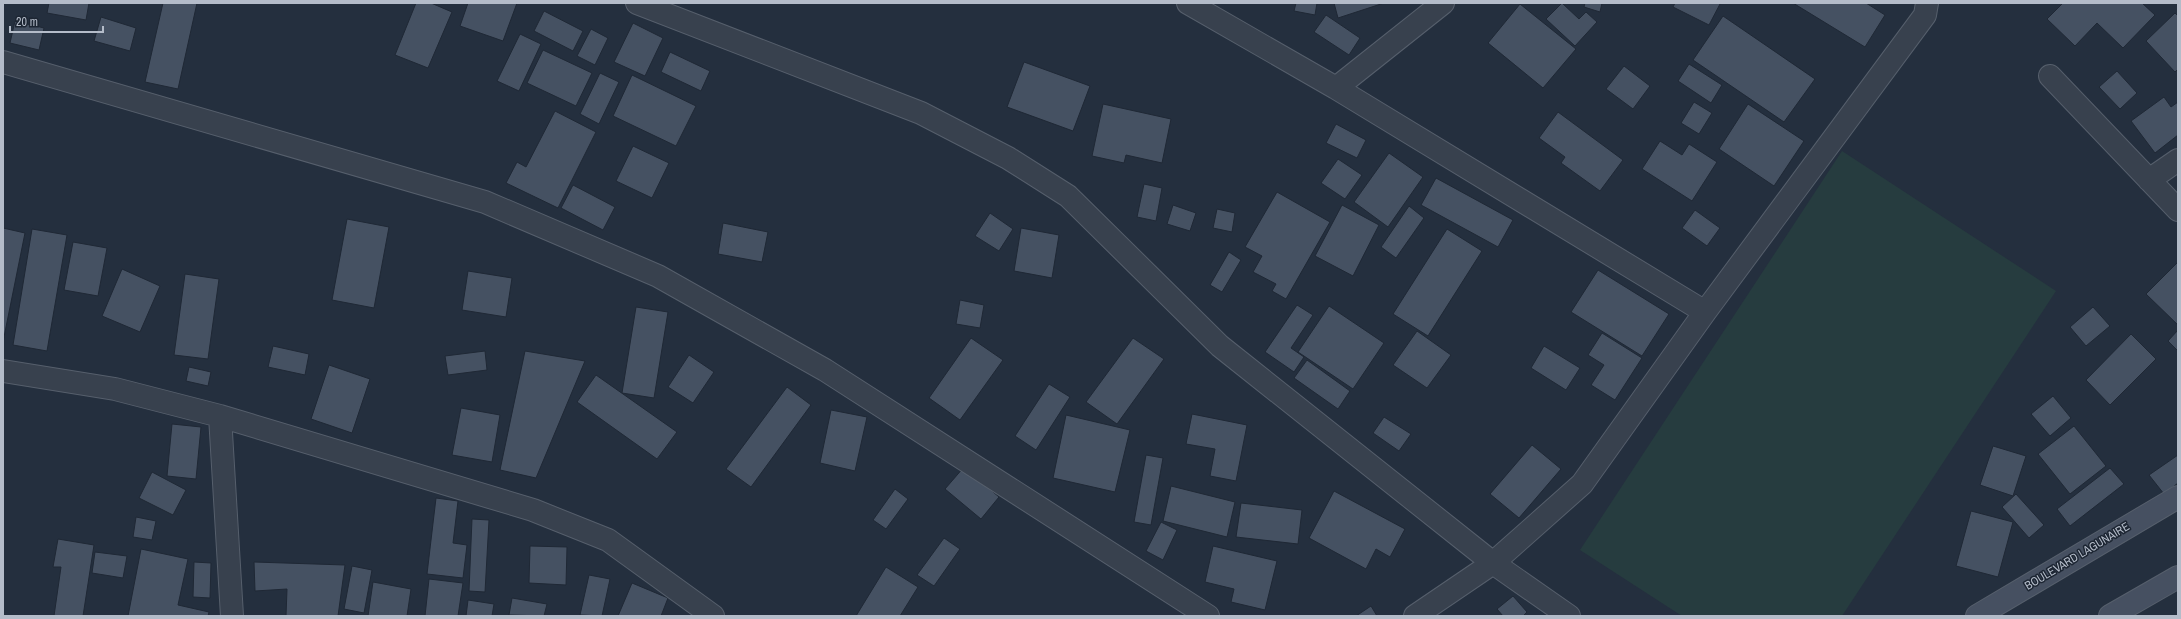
<svg xmlns="http://www.w3.org/2000/svg" width="2181" height="619" font-family="'Archivo Narrow',sans-serif">
<style>
.green{fill:#263c3f}
.building{fill:#455162;stroke:#1f2835}
.lines{fill:none;stroke-linecap:round;stroke-linejoin:round}
.street-casing{stroke:#565f6c;stroke-width:24}
.secondary-casing{stroke:#565f6c;stroke-width:24}
.street{stroke:#38414e;stroke-width:22}
.secondary{stroke:#465061;stroke-width:22}
.labels{text-anchor:middle;dominant-baseline:central;stroke-width:3;stroke-linejoin:round;paint-order:stroke}
.street-label{font-size:12px;fill:#b4bcc9;stroke:#1d2633}
</style>
<rect width="100%" height="100%" fill="#242f3e"/>
<path class="green" d="M1842,151l214,140 -214,325h-160l-102,-66z"/>
<path class="building" d="M49,3h40l-3,17 -39,-7z
M163,3h34l-19,86 -33,-7z
M416,3h15l21,9 -24,56 -33,-13z
M468,3h49l-14,38 -43,-15z
M1296,3h21l-2,12 -21,-4z
M1334,3h50l-46,15z
M1562,3l17,16 7,-7 11,10 -22,24 -29,-27z
M1585,3h17l-2,9 -16,-5z
M1675,3h44l1,1 -11,21 -36,-18z
M1793,3h73l19,12 -20,32z
M2063,3h79l13,12 -32,33 -26,-25 -22,23 -28,-27z
M1520,4l56,45 -33,39 -55,-45z
M544,11l39,20 -10,20 -39,-20z
M2175,13l3,3v53l-3,3 -29,-31z
M1326,15l34,23 -11,17 -35,-23z
M1723,16l92,63 -31,43 -91,-62z
M101,17l35,11 -6,23 -36,-10z
M15,21l29,7 -5,22 -29,-7z
M633,23l30,15 -18,38 -31,-14z
M591,29l17,9 -13,27 -18,-9z
M520,34l21,10 -22,47 -22,-10z
M543,50l49,23 -16,33 -49,-23z
M670,52l40,19 -9,20 -40,-19z
M1024,62l66,24 -17,45 -66,-24z
M1689,64l33,21 -11,18 -33,-22z
M1624,66l26,20 -17,23 -27,-20z
M2117,71l20,22 -17,16 -21,-22z
M600,73l19,9 -20,42 -19,-10z
M632,75l64,31 -20,40 -63,-30z
M2164,97l7,10 7,-5v33l-23,18 -24,-32z
M1694,102l18,11 -13,21 -18,-11z
M1103,104l68,15 -9,44 -36,-8 -2,8 -32,-7z
M1748,104l56,37 -30,45 -55,-37z
M555,111l41,21 -38,76 -52,-25 11,-21 9,5z
M1558,112l65,48 -23,31 -39,-28 4,-6 -26,-19z
M1336,124l30,16 -9,18 -31,-15z
M1660,141l22,14 7,-11 28,18 -25,39 -50,-32z
M633,146l36,17 -17,35 -36,-17z
M1389,153l34,24 -35,50 -34,-25z
M1338,159l24,16 -17,24 -24,-16z
M1436,178l77,42 -15,27 -77,-42z
M1144,184l18,4 -6,33 -19,-4z
M573,185l42,22 -12,23 -42,-22z
M1277,192l53,30 -44,77 -14,-8 4,-7 -23,-12 9,-16 -17,-9z
M1173,205l23,8 -6,18 -23,-7z
M1342,205l37,20 -26,51 -38,-20z
M1409,206l15,12 -28,40 -15,-11z
M1217,209l18,4 -3,19 -19,-4z
M1695,210l25,18 -13,18 -25,-18z
M990,213l23,16 -14,22 -24,-15z
M347,219l42,8 -15,81 -42,-8z
M723,223l45,9 -6,30 -44,-8z
M3,228l22,5 -22,109z
M1021,228l38,7 -7,43 -38,-7z
M32,229l35,6 -20,116 -34,-6z
M1447,229l35,22 -54,85 -35,-22z
M73,242l34,6 -9,48 -34,-6z
M1229,252l12,8 -19,32 -12,-7z
M2178,262v63l-32,-31z
M122,269l38,17 -20,46 -38,-16z
M1598,270l71,44 -27,42 -71,-44z
M468,271l44,7 -6,39 -44,-7z
M185,274l34,5 -11,80 -34,-4z
M960,300l24,5 -4,23 -24,-4z
M1297,305l16,10 -22,33 13,9 -10,15 -29,-20z
M1329,306l55,37 -31,46 -55,-37z
M636,307l32,5 -14,86 -32,-5z
M2093,307l17,19 -24,20 -16,-19z
M2178,330v21l-10,-10z
M1417,331l34,24 -24,33 -34,-23z
M1602,333l40,25 -27,42 -24,-15 13,-20 -16,-10z
M2131,334l25,25 -46,46 -24,-25z
M971,338l32,22 -43,60 -31,-22z
M1133,338l31,21 -47,65 -31,-22z
M273,346l36,8 -4,21 -37,-8z
M1544,346l36,22 -14,22 -35,-22z
M485,351l2,19 -39,5 -3,-19z
M525,351l60,10 -49,117 -36,-8z
M689,355l25,17 -21,31 -25,-16z
M1307,360l43,31 -12,18 -44,-31z
M329,365l41,14 -18,54 -41,-14z
M189,367l22,5 -3,14 -22,-5z
M596,375l81,57 -20,27 -80,-57z
M1049,384l21,13 -34,53 -21,-14z
M787,387l24,18 -60,82 -25,-18z
M2053,396l18,22 -21,18 -19,-22z
M461,408l39,7 -8,47 -40,-7z
M831,410l36,7 -12,54 -35,-8z
M1192,414l55,11 -11,56 -26,-5 5,-27 -29,-5z
M1066,415l64,15 -15,62 -62,-14z
M1384,417l27,17 -12,17 -26,-18z
M172,424l29,3 -5,52 -29,-3z
M2074,426l32,40 -36,28 -32,-40z
M1532,445l29,24 -42,49 -29,-24z
M1993,446l33,10 -13,40 -33,-11z
M1146,455l17,3 -12,67 -17,-3z
M2178,455v28l-14,11 -15,-19z
M964,467l35,30 -18,22 -36,-30z
M2110,468l14,16 -54,42 -13,-17z
M152,472l34,18 -13,25 -34,-17z
M1171,486l64,16 -8,35 -64,-16z
M895,489l13,10 -22,30 -13,-9z
M1334,491l71,38 -15,28 -14,-8 -10,20 -57,-31z
M2016,494l28,31 -15,13 -27,-31z
M436,498l22,3 -5,42 14,2 -4,33 -36,-4z
M1241,503l61,7 -4,34 -62,-7z
M1971,511l42,11 -15,55 -42,-11z
M136,517l20,4 -4,19 -19,-3z
M472,519l17,1 -4,72 -16,-1z
M1161,522l16,8 -14,30 -17,-9z
M944,538l16,11 -26,37 -17,-11z
M58,539l36,6 -11,71h-29l7,-49h-8z
M530,546l37,1 -1,38 -37,-2z
M1213,546l64,15 -12,49 -34,-8 3,-13 -29,-7z
M141,549l47,10 -10,46 31,7 -1,4h-80z
M95,552l32,4 -4,22 -31,-5z
M194,562l17,1 -1,35 -17,-1z
M254,562l91,3 -7,51h-52l1,-27 -32,2z
M352,566l20,4 -8,43 -20,-4z
M886,567l32,20 -18,29h-44z
M589,575l21,4 -8,37 -22,-1z
M429,579l34,4 -5,33h-33z
M373,582l38,7 -4,27h-62h23z
M632,583l36,15 -7,18h-43z
M1513,596l14,16 -4,4h-20l-6,-7z
M512,598l35,6 -3,12 -35,-1z
M468,600l26,4 -2,12h-26z
M1371,606l6,10h-21z"/>
<g class="lines">
<defs>
<path id="street" d="M637,3l284,110 87,45 60,38 152,150 273,217 76,53
M1188,3l148,85 369,224
M3,62l482,140 173,74 167,94 383,246
M2050,76l128,134
M1336,88l107,-85
M2149,180l29,-20
M3,371l112,18 105,27 313,94 75,30 105,76
M220,416l12,200
M1415,616l78,-53 89,-79 123,-172 220,-297 2,-12"/>
<path id="secondary" d="M1977,616l201,-119
M2110,616l68,-39"/>
</defs>
<use href="#street" class="street-casing"/>
<use href="#secondary" class="secondary-casing"/>
<use href="#street" class="street"/>
<use href="#secondary" class="secondary"/>
</g>
<g class="labels">
<g class="street-label">
<text transform="translate(2077 556) rotate(-31)">BOULEVARD LAGUNAIRE</text>
</g>
</g>
<rect width="2181" height="619" fill="none" stroke="#b4bcc9" stroke-width="8"/>
<path d="M10 26v6h93v-6" fill="none" stroke="#b4bcc9" stroke-width="2"/>
<text x="16" y="26" font-size="12" fill="#b4bcc9" stroke="#1d2633" stroke-width="3" paint-order="stroke">20 m</text>
</svg>
